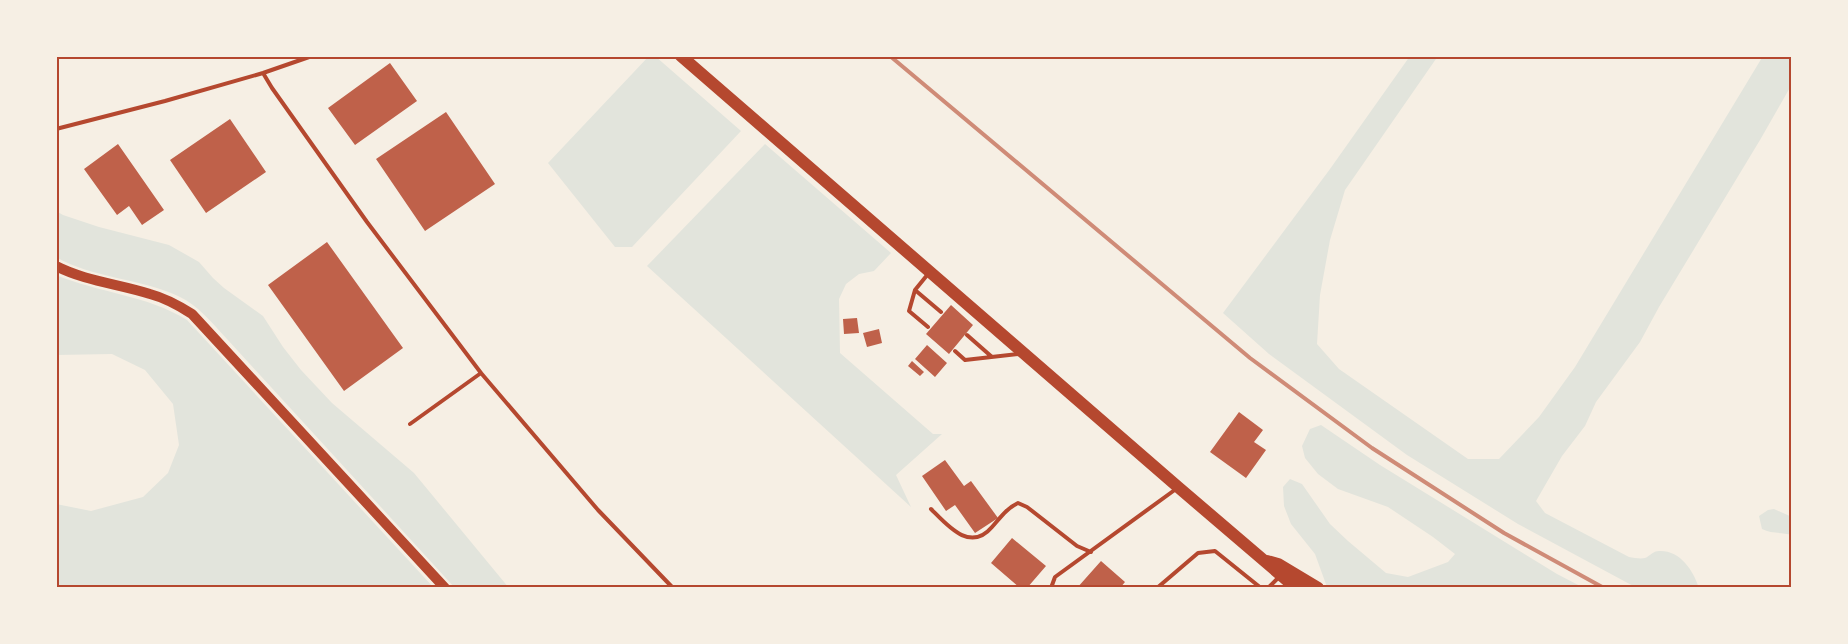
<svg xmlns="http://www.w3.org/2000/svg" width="1848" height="644" font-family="Jost,sans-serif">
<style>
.green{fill:#e2e4dc}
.building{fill:#bf614a}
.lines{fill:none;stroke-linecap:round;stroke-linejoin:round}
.service{stroke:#b5482f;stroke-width:4}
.secondary{stroke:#b5482f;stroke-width:10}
.primary{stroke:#b5482f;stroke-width:12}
.rail{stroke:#cf8b77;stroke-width:4}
.neatline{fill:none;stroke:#b5482f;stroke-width:2}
</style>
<rect width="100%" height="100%" fill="#f6efe4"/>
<path class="green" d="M649,56h6l86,75 -109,116h-17l-67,-84z
M1410,56h28l-93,134 -15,50 -10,55 -3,49 22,25 129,90h31l40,-42 36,-50 188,-311h29v28l-32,56 -101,167 -19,35 -44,60 -11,24 -23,30 -26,45 9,12 84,44c5,1 12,2 16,1 5,-2 8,-7 14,-7 21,-1 34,19 40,37h-62l-119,-64 -111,-69 -138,-101 -46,-41 107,-144z
M765,144l126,109 -17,18 -15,3 -13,10 -7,15 1,54 93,81h9l-46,41 15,32 -264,-241z
M56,211l7,4 36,12 70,18 30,17 14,16 11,10 39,28 20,31 18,23 31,33 82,70 95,115h-54l-228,-249c-15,-16 -29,-34 -49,-43 -39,-18 -86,-18 -122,-39z
M56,275c43,18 91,20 131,45l247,268h-378v-84l35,7 52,-14 25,-24 11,-28 -6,-41 -28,-34 -33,-16 -56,1z
M1321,425l59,40 177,109 27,14 -257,-1 -12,-33 -24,-30 -7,-18 -1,-19 7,-8 12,5 28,40 18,17 38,32 22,4 40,-15 7,-8 -22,-17 -45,-30 -50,-18 -20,-15 -13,-16 -3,-12 8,-17z
M1774,509l18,8v18c-10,-3 -21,-1 -30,-6l-3,-13 9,-6z"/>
<path class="building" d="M390,63l27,38 -62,44 -27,-37z
M446,112l49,72 -70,47 -49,-72z
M230,119l36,53 -60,41 -36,-53z
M118,144l46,66 -22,15 -13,-19 -12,9 -33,-46z
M327,242l76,106 -59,43 -76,-106z
M951,305l22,20 -24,29 -23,-20z
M857,318l2,15 -15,1 -1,-15z
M879,329l3,14 -15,4 -4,-14z
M927,345l20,18 -12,14 -20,-18z
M912,361l12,11 -4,4 -12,-10z
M1239,412l24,18 -9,12 12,8 -20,28 -36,-26z
M945,460l19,26 7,-5 27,37 -23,15 -20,-28 -9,6 -24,-35z
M1012,538l34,28 -19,22h-7l-29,-25z
M1101,561l24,21 -5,6h-43z"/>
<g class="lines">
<path class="service" d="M263,73l9,15 95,134 114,151 117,137 75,78
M56,129l109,-28 98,-28 49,-17
M928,274l-13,16 -6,21 19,16
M915,290l26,22
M967,335l25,22
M955,351l10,9 54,-6
M410,424l71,-51
M931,509c16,16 39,44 61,18 8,-9 15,-19 26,-24l9,4 50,39 14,6
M1051,588l4,-11 121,-88
M1157,588l41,-35 17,-2 46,37
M1266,588l3,-1 10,-10"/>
<path class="secondary" d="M56,266c29,15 63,18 94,28 15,4 28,11 42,20l253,274"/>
<path class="primary" d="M681,56l497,431 118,101
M1267,561l11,3 40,24"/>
<path class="rail" d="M890,56l360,302 122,90 132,85 100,55"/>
</g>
<rect width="1848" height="644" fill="none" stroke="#f6efe4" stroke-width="115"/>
<rect x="58" y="58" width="1732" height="528" class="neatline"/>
</svg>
